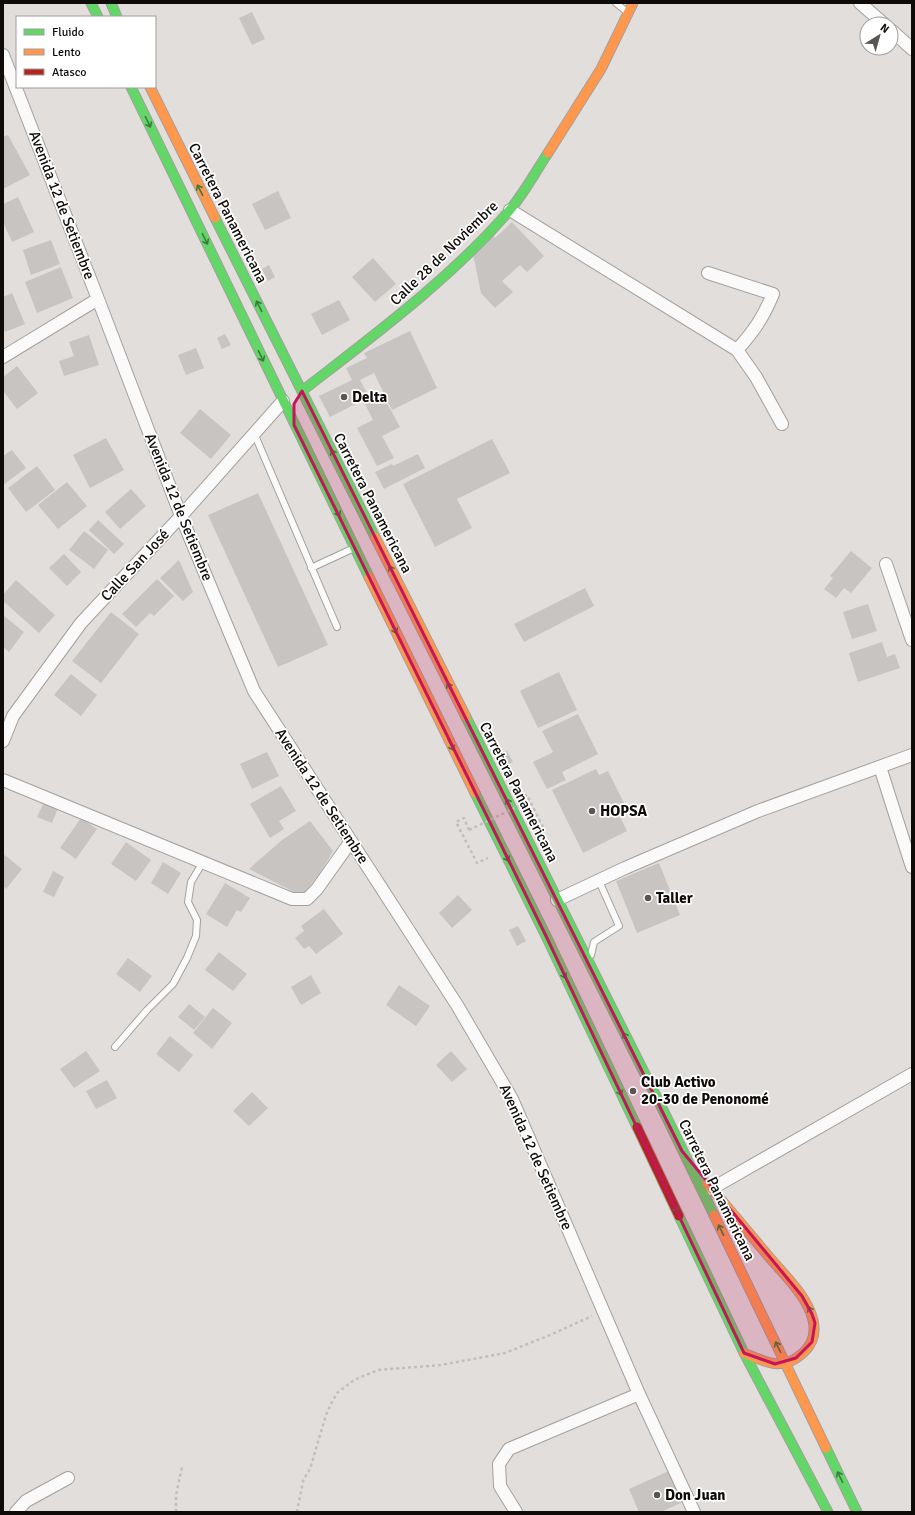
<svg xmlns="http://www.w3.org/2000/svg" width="915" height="1515" font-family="Signika,sans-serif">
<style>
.building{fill:#c8c4c2}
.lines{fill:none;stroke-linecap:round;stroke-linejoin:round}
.lane-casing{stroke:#a3a09e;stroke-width:8}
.street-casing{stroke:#a3a09e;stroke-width:14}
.fast-casing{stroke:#a3a09e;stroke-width:11}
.slow-casing{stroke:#a3a09e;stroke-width:11}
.jam-casing{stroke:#a3a09e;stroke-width:11}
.path{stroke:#c1bfbe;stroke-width:2.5;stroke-dasharray:3 3;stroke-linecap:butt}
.lane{stroke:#fbfafa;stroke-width:6}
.street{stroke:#fbfafa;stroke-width:12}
.fast{stroke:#63d668;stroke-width:9}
.slow{stroke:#ff974d;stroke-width:9}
.jam{stroke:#b3261e;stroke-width:9}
.path-bridge{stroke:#c1bfbe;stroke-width:2.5;stroke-dasharray:3 3;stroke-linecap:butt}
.oneway{stroke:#3d7b3d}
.marked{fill:#c2185b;fill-opacity:0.2;stroke:#c2185b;stroke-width:3;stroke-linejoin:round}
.poi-dot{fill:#585553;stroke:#fff;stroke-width:1.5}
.labels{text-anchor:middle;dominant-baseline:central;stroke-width:3.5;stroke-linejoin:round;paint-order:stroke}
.street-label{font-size:15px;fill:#0e0b09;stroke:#fff}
.poi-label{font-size:15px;font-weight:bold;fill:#0e0b09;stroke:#fff;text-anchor:start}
</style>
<rect width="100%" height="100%" fill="#e2dedc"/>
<path class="building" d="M252,12l13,27 -13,6 -13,-27z
M8,135l22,40 -27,14v-52z
M278,191l13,27 -26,12 -13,-26z
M18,197l16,35 -22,10 -9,-20v-18z
M512,222l32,34 -17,16 -7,-7 -18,16 11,11 -18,16 -14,-15 -8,-39 20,-19 2,3z
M51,240l9,24 -29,11 -8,-25z
M373,258l23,26 -21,18 -23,-25z
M269,265l6,12 -7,4 -6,-12z
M61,267l12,31 -36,15 -12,-31z
M12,293l13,31 -20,8 -2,-6v-29z
M339,300l11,20 -28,15 -11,-21z
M410,331l27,57 -45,22 -18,-37 -14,7 9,17 -39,20 -11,-21 33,-16 -6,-12 21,-10 -3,-5z
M225,334l6,11 -9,4 -5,-11z
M89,335l10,30 -35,11 -5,-15 15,-5 -5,-14z
M196,348l8,20 -18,7 -8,-20z
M17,366l21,27 -21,16 -14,-18v-14z
M382,394l18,33 -18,9 12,22 -17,8 -20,-38 16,-8 -8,-16z
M200,409l31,26 -20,24 -31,-26z
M106,438l18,32 -34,18 -17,-33z
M492,439l18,34 -53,26 15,29 -37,19 -32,-63z
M12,450l14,18 -23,17v-29z
M418,454l7,14 -41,21 -9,-17 17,-8 1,2z
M37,466l18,24 -29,22 -18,-24z
M67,482l20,24 -29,23 -20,-24z
M131,489l15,17 -26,23 -15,-17z
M258,493l70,152 -50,22 -70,-152z
M98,520l26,24 -10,10 -25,-24z
M84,531l24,19 -14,19 -25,-19z
M851,551l21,17 -21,25 -7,-5 -8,10 -12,-9 9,-11 -3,-2z
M64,554l17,18 -14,14 -18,-18z
M179,560l14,32 -10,9 -23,-23z
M157,579l17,17 -20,20 -4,-3 -14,14 -14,-13z
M16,580l39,35 -16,18 -36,-32v-6z
M585,588l9,18 -70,36 -10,-18z
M868,604l9,27 -25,8 -9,-27z
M111,612l28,22 -38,49 -29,-22z
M3,615l21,17 -15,20 -6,-5z
M882,642l5,15 8,-3 5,14 -42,14 -9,-29z
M559,672l18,38 -39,18 -18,-37z
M71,674l26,21 -16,21 -27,-21z
M578,714l20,40 -36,18 4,8 -19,9 -14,-27 20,-10 -11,-21z
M507,751l6,11 -9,4 -5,-11z
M267,752l12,24 -27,13 -12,-25z
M596,769l3,6 9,-4 19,38 -9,4 9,18 -44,22 -31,-63z
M281,786l15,25 -17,10 5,8 -14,9 -20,-34z
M44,802l14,6 -6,15 -15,-6z
M81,818l16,11 -21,30 -16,-11z
M310,821l23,30 -13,22 -18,23 -53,-27 33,-29z
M126,842l25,18 -15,21 -25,-17z
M5,855l17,14 -16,20 -3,-3v-28z
M163,862l18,11 -13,21 -17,-11z
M659,863l21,52 -43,18 -21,-52z
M53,871l11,6 -10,20 -11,-5z
M225,883l25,15 -9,14 -4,-2 -10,17 -21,-13z
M458,895l14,15 -20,18 -13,-15z
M324,909l19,25 -27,20 -7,-8 -5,3 -9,-11 9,-7 -3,-5z
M518,926l8,15 -9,5 -8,-16z
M219,952l28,22 -14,17 -28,-21z
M128,958l24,18 -12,16 -24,-18z
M311,975l10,18 -20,12 -10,-18z
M399,985l31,21 -14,20 -30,-21z
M189,1004l16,13 -11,13 -16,-13z
M213,1008l19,15 -20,26 -19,-16z
M170,1036l23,19 -14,17 -23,-18z
M86,1051l14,20 -26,17 -14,-19z
M451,1051l16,18 -15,13 -16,-17z
M107,1080l10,18 -21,11 -10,-18z
M252,1092l16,16 -19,18 -16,-15z
M671,1470l14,31 -24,11h-22l-10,-23z"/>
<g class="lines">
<defs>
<path id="lane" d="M616,3l11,9
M254,433l83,194
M311,568l41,-19
M591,955l3,-13 25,-16 -20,-45
M115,1047l32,-37 26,-26 14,-26 9,-22 1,-16 -9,-18 3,-20 12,-20"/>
<path id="street" d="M860,3l24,21
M891,30l21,19
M3,55l95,244 83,217 73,175 203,314 55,94 127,295 55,118
M510,210l227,140 19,27 26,47
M708,273l65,21c-10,24 -19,37 -36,56
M3,357l95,-58
M886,564l26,76
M3,741l10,-25 68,-93 100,-107 102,-115
M880,767l32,100
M3,780l289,119h15l10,-10 34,-48
M557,900l68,-32 133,-57 154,-56
M711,1189l201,-115
M16,1512l10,-11 42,-23
M516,1512l-16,-26 -1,-22 10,-15 130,-55"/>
<path id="fast" d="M91,3l7,14
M111,3l6,14
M131,87l238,490
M215,218l160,319
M302,391c72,-56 147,-111 207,-180 14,-16 27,-40 39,-58
M466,717l200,399 48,99
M475,793l71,143 91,191
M679,1216l65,137 84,159
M826,1448l31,64"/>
<path id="slow" d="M150,87l65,131
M548,153l53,-84 32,-66
M375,537l91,180
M369,577l106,216
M707,1183c21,25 42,50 63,75 16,19 37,38 43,62 3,13 0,24 -10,33 -21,19 -37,9 -59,0
M714,1215l112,233"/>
<path id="jam" d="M637,1127l42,89"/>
</defs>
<use href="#lane" class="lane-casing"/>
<use href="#street" class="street-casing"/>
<use href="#fast" class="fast-casing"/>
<use href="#slow" class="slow-casing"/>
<use href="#jam" class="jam-casing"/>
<path class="path" d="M524,796l3,-1 17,34 -3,1
M469,830l-5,-12 -8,4 21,41 11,-5
M176,1512v-17l6,-28
M297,1512l6,-31 7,-12 16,-54 5,-11 6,-11 17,-13 24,-10 63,-5 64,-12 45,-18 42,-19"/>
<use href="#lane" class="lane"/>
<use href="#street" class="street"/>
<use href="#fast" class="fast"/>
<use href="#slow" class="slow"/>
<use href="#jam" class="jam"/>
<path class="path-bridge" d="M469,830l56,-27"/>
</g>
<defs><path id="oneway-shaft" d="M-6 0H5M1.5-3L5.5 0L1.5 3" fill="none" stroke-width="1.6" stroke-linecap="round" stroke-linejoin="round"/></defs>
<g class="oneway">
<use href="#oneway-shaft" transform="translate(148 122) rotate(64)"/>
<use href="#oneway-shaft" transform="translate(200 190) rotate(-117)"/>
<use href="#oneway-shaft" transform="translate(205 239) rotate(64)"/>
<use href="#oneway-shaft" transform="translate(259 306) rotate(-117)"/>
<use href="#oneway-shaft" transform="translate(261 356) rotate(64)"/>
<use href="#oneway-shaft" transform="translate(334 455) rotate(-117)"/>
<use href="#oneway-shaft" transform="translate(337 511) rotate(64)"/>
<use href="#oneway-shaft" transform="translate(392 571) rotate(-117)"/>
<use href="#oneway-shaft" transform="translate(394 628) rotate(64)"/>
<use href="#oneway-shaft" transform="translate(450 688) rotate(-117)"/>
<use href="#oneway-shaft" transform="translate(451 745) rotate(64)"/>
<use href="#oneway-shaft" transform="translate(509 804) rotate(-117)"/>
<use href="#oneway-shaft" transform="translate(506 856) rotate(64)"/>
<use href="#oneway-shaft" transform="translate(563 973) rotate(65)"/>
<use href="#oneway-shaft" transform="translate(626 1038) rotate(-117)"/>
<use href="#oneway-shaft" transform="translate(619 1090) rotate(65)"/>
<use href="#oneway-shaft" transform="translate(675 1207) rotate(65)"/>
<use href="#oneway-shaft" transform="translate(721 1230) rotate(-116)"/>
<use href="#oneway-shaft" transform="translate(811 1312) rotate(-114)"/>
<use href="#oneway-shaft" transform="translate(778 1347) rotate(-116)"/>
<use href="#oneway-shaft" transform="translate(840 1477) rotate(-116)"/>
</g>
<path class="marked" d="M302,391l380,760 120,145 10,18 3,9 -3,19 -16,16 -21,6 -31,-11 -198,-417 -252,-511v-21z"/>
<g class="poi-dot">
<circle cx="344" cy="397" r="4"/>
<circle cx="592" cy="811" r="4"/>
<circle cx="648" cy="898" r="4"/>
<circle cx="633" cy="1091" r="4"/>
<circle cx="657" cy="1495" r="4"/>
</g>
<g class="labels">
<g class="street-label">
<text transform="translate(62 205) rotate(69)">Avenida 12 de Setiembre</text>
<text transform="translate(228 213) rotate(63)">Carretera Panamericana</text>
<text transform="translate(444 253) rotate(-44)">Calle 28 de Noviembre</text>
<text transform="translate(373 503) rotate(63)">Carretera Panamericana</text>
<text transform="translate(179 507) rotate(68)">Avenida 12 de Setiembre</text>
<text transform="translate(135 565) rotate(-47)">Calle San José</text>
<text transform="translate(519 792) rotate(63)">Carretera Panamericana</text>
<text transform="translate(322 796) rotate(57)">Avenida 12 de Setiembre</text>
<text transform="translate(536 1157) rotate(66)">Avenida 12 de Setiembre</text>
<text transform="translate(717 1190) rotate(64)">Carretera Panamericana</text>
</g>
<g class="poi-label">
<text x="352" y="397">Delta</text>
<text x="600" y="811">HOPSA</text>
<text x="656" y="898">Taller</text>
<text x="641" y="1082">Club Activo<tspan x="641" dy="17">20-30 de Penonomé</tspan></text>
<text x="665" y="1495">Don Juan</text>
</g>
</g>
<rect width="915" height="1515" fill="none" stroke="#0e0b09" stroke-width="8"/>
<rect x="16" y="16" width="140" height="72" fill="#ffffff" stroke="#9f9d9d"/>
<rect x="24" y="29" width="20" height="6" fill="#63d668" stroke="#9f9d9d"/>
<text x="52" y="36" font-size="12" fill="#0e0b09">Fluido</text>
<rect x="24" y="49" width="20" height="6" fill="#ff974d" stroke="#9f9d9d"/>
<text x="52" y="56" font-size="12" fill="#0e0b09">Lento</text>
<rect x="24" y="69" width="20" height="6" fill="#b3261e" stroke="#9f9d9d"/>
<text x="52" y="76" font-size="12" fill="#0e0b09">Atasco</text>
<g transform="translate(879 36) rotate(37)"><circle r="19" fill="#ffffff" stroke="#9f9d9d"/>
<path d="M0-3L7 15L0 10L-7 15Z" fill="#585553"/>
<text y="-6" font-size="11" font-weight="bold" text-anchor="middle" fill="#0e0b09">N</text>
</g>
</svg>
